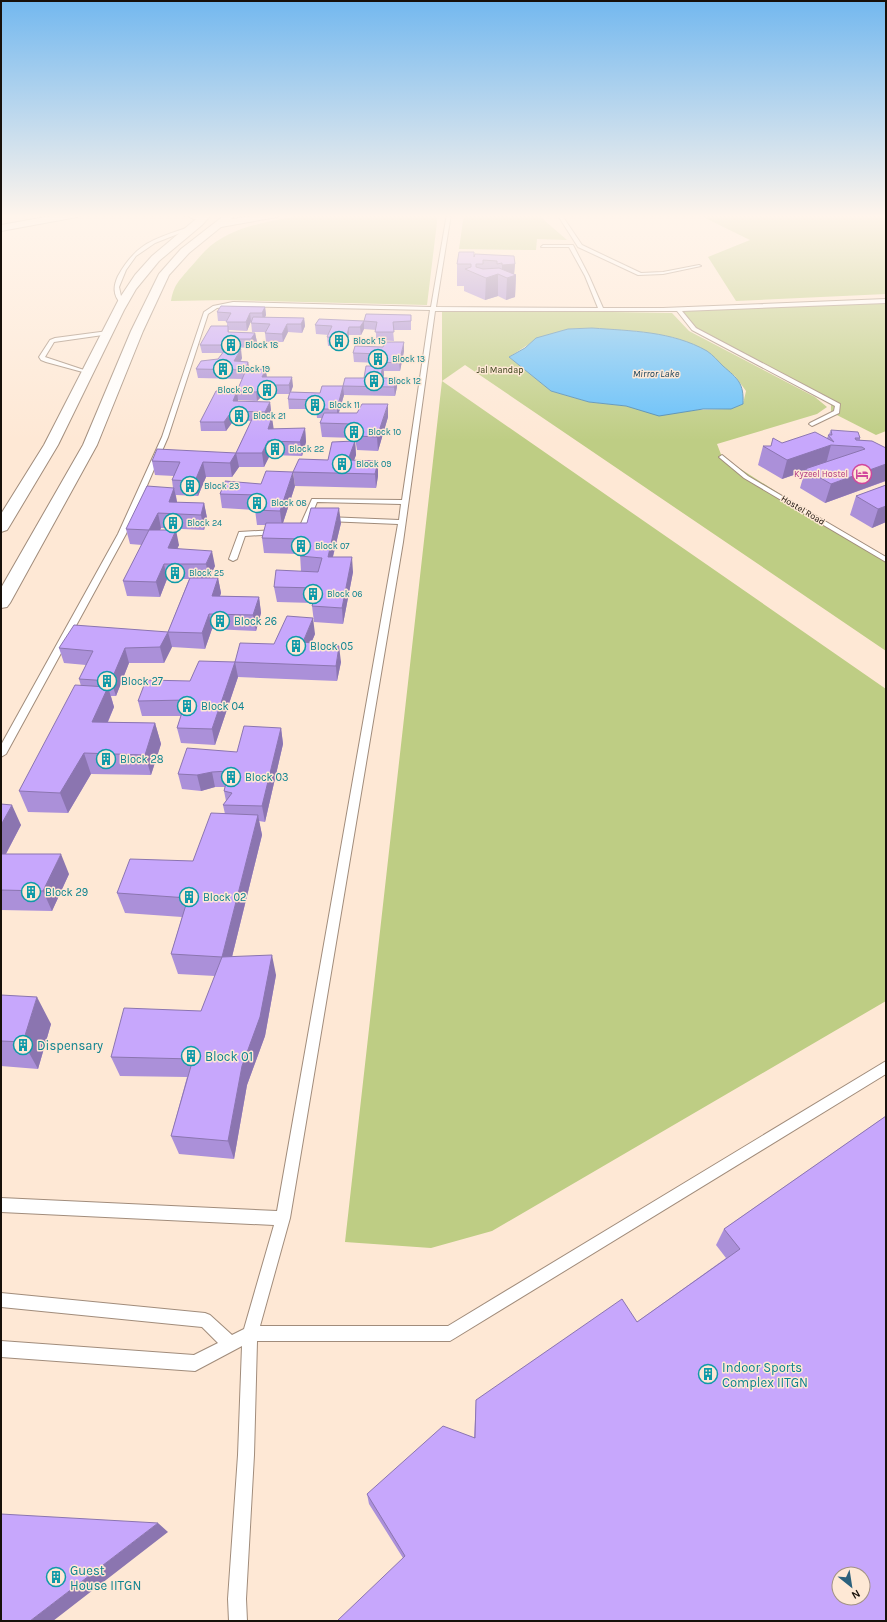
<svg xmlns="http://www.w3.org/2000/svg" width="887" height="1622" font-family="Karla,sans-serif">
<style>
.green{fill:#becd84;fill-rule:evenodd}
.water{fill:#63bffa;stroke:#4c8ab2}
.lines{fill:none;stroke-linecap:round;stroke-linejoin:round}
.service-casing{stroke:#a18c7b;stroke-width:2}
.minor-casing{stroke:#a18c7b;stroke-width:2}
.tertiary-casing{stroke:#a18c7b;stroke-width:2}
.service{fill:#fff;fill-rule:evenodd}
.minor{fill:#fff;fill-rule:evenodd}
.tertiary{fill:#fff;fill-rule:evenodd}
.wall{fill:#ab90d9}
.shaded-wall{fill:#8b75b0}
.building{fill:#c7a7fc;stroke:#8b75b0;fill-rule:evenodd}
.labels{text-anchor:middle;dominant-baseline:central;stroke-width:3;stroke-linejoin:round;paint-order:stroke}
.far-culture-label{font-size:9px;fill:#0d838f;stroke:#fee8d5;text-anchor:start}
.far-park-label{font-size:9px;fill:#363d16;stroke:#fee8d5}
.far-hotel-label{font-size:9px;fill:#b23c85;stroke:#fee8d5;text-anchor:end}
.far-street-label{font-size:9px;fill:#17100a;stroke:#fee8d5}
.far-water-label{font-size:10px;font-style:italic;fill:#1b425a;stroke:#fee8d5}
.culture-label{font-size:11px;fill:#0d838f;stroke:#fee8d5;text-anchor:start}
.near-culture-label{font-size:13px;fill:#0d838f;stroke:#fee8d5;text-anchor:start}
</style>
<rect width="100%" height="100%" fill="#fee8d5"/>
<path class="green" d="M308,214h130l-11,91 -201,-5 -55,1c3,-16 7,-19 17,-31 6,-6 11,-13 17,-19 26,-26 68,-30 103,-37z
M464,214h73l30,26 -30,-1 -1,11 -77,-1z
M697,214h189v80l-150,7 -28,-44 42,-17z
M886,303v128l-10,4 -45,-23v-12l-141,-74 -12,-17z
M442,309l230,4 17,18 126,66 12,10 -10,7 -100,30 5,13 164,105v89l-421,-286 -23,16 444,308v312l-394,230 -61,17 -86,-6 97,-861zM592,328l44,3 40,7 59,38 11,15 -3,13 -12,5 -34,1 -38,5 -33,-9 -37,-4 -38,-11 -42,-34 31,-20 28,-8z"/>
<path class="water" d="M592,328c39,3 80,3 115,23 6,4 11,10 16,15 15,13 21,17 20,38l-12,5h-28l-44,7 -33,-10 -37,-4 -38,-11 -42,-34 16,-9 11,-10 32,-9z"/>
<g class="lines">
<defs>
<path id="service" d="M447,214h4l-15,93 162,1 -13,-32 -16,-29h-28l2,-2h30l16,31 14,32h60l223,-9v4l-204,8 14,17 144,76 -1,9 -27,13 -3,-2 1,-1 24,-12 1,-5 -143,-76 -15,-19h-242l-32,231 -113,676 -30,108h188l438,-265v13l-431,264 -5,3h-193l-3,114 -8,144 1,22h-18l-1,-22 10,-144 4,-109 -47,25 -194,-14v-16l193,14 24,-12 -16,-16 -201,-20v-14l204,20 5,2 22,20 12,-6 30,-104 -273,-13v-14l276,13 121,-687 -71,-3 -4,-2 4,-2 72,3 2,-16 -84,-2 -12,29 -9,3 -4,-2 7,-4 13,-29 90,1 28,-190 -197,-4 -16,2 -9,6 -40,123 -42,97 -120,220 -5,3v-12l117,-211 44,-97 42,-125 9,-6 20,-4 198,5z
M557,214h4l21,31 59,28 22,-1 36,-7 2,1 -38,8 -25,1 -60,-28z
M189,227l4,1 -38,15 -19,13 -10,14 -7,17 2,9 5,7 -5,1c-8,-9 -8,-17 -3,-28 19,-34 37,-37 71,-49z
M108,331l3,2 -1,1 -56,8 -9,15 45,15v2l-44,-12 -5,-2 -2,-3 11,-17 5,-2z
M722,455l26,21 138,81v5l-142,-84 -24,-20 -1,-1z
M276,530l4,2 -1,2 -34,2 -8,23 -4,2 -4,-2 10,-27z"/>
<path id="minor" d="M62,214h19l-4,3 -76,14v-6z
M182,214h13l11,5 -4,3z
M262,214h19l-4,3 -56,10 -4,-3 4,-3z"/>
<path id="tertiary" d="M202,214h10l-10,11 -43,36 -23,28 -12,21 -66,135 -49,82 -2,3 -6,2v-18l43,-69 75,-146 16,-24 17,-19z
M226,214h11l-48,39 -20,22 -26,56 -46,114 -87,158 -3,4 -6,1v-20l82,-143 48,-114 28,-57 22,-25z"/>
</defs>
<use href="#service" class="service-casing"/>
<use href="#minor" class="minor-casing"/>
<use href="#tertiary" class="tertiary-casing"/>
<use href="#service" class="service"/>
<use href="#minor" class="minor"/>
<use href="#tertiary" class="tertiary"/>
</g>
<path class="wall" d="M474,256l41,8 -1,10 2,1 -1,22 -9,3 -8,-4 -13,4 -21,-9v-5h-7v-22z
M265,307l1,8 -1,2 39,1 1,8 -3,7 -14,-1 -5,10h-17l-1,-9v-1h-13l-1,-11 -4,10 -18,-1v2l26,1 2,9 -5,6 -26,-1 -1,3 17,8 -1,3 7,1 1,8 18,7 26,9 -2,6 29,1 23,-7 1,9 -5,18 49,4 -10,34 -21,-1 -2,-12 -33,-1 -2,-14 2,-5h-5l-1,-9h-27l-1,-10 1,-5h-25l-7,7 -19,-1v1l32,1 1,9 -2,6 4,12 32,-1 1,14 -4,14 -32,-1 -6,12h-25l-7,10h-26l-8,19 -22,-1 1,8h27l3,15 -3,12 -43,-2 -1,2 19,15 -2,3 38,18 -6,12h9l3,15 -1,3 39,1 2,16 -5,18 -44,-2 -7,20 -33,-2 -8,16h-35l-13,33h-5l3,11 -6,15 47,1 6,21 -10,31 -60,-1 -23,39 -40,-1 -9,-21 62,-105 -2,-7 7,-14 -22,-2 -5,-15 109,-16 21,-53h-22l-7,18 -33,-1 -4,-15 19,-36 -12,-1 -4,-15 47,-41 -1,-8 2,-4 -19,-1 -3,-14 84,-8 15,-32 -17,-1 -8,11h-25l-1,-9 37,-31 5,-12 -44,-1 -2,-9 22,-10 4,-6h-20l-2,-8 27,-19v-5h-9l-1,-9z
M411,315v15h-18l1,11 -18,-1v-10l-12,-1v-8z
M364,321v8l-3,6h-12l-3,11h-18l-1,-9 2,-2 -13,-1 -1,-9z
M404,351l-4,20h-16v4l-1,3h14v9l-2,9 -51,-1 -1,-9 21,-8 16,-12v-3l-26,-1 -1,-9z
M831,430l29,8v2l26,8v33l-61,22 -25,-15 5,-17 -23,8 -24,-14 5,-19h8l11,-3 45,-5z
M355,441l1,14 -2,5 24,16 -2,12 -81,-2 -2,-14 35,-12z
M886,485v37l-14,6 -22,-13 6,-19z
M295,486l-12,37h58l-8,34 20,15 -10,52 -29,-2 -2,-16 1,-3 -36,-1 -3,-15 27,-16 -1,-17 -36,-1 -2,-15 4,-13h-9l-2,-15 -33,-2 -2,-14z
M315,634l-4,9 30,19 -4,19 -99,-4 -23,68 -34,-2 -4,-15 4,-12h-39l-4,-15 52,-20 84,-37z
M281,728l2,16 -18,78 -6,-1 3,14 -30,122 44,18 -11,61 -18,49 -13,74 -55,-5 -8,-18 16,-59 -67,-1 -9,-19 90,-46 14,-35 -37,-2 -7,-20 11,-37 -57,-4 -8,-20 76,-32 32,-47 -2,-9 3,-4 -2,-10 1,-4h-10l-14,4 -19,-2 -4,-15 59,-22z
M1,804l20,21 -15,29 63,20 -17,37 -51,-1z
M1,995l50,29 -13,45 -37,-3z
M886,1116l-483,442 -34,-54 -2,-10 107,-56 2,-38 161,-78 89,-64 -10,-13 8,-16z"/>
<path class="shaded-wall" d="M515,264l-1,11h2l-1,22 -9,3 1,-22 -5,-2v-11z
M498,274v22l-13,4 1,-22z
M265,307l1,8 -3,7 -1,-9z
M250,313l1,8 -4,10 -1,-9z
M304,318l1,8 -3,7 -1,-9z
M364,321v8l-3,6 -1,-8z
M287,324l1,8 -5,10 -1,-8z
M349,327v8l-3,11v-8z
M255,333l2,9 -5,6 -1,-9z
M225,339l1,8 -3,7 -1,-9z
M404,342v9l-4,20 -1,-8z
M241,349l1,9 -7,12 -1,-9z
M248,362l2,9 -4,-1z
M383,366l1,9 -4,12v-9z
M266,369l1,9 -5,-1z
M292,377l1,9 -3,8 -1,-9z
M397,378v9l-2,9 -1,-9z
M263,385l1,9 -7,7 -1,-9z
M343,386l1,9 -7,23v-9z
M237,391l1,9 -4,10 -1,-9z
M270,402l1,9 -4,10 -2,-9z
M388,404v13l-10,34 -1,-14z
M232,411l2,9 -8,11 -2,-9z
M272,417l2,14 -6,-2z
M305,428l1,14 -4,14 -2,-14z
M268,441l2,14 -6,12 -2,-14z
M355,441l1,14 -7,19 -1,-14z
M831,445l-5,19 -21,5v2l-23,8 5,-19z
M236,453l3,14 -7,10 -2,-14z
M378,461v15l-2,12 -1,-14z
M203,462l3,15 -8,19 -3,-15z
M886,464v15l-1,2 -60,22 6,-19z
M293,472l2,14 -13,40 -2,-15z
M174,488l3,14h-8z
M204,503l3,15 -3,12 -3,-15z
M886,506v16l-14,6 6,-19z
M339,508l2,15 -12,49 -1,-15z
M158,513l3,15 -8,17 -4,-15z
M176,530l3,15 -8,18 -3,-15z
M212,551l3,15 -6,13 -3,-15z
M352,557l1,15 -10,52 -1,-16z
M164,564l3,15 -7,18 -4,-15z
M218,578l3,15 -6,18 -3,-15z
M259,597l2,16 -5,18 -3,-16z
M209,614l3,15 -7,20 -3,-16z
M313,618l2,16 -10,24 -2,-16z
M168,632l4,15 -8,16 -4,-16z
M339,646l2,16 -4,19 -1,-15z
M125,648l4,15 -13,33 -5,-15z
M235,662l3,15 -23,68 -3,-16z
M108,687l6,20 -15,35 -7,-20z
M155,723l6,21 -10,31 -6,-20z
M281,728l2,16 -18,78 -3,-16z
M84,753l7,21 -23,39 -8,-20z
M212,772l3,15 -14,4 -4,-16z
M12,805l9,20 -20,38v-38z
M258,815l4,20 -35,142 -5,-20z
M61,854l8,20 -17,37 -9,-20z
M272,955l4,20 -11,61 -18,49 -13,74 -6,-18 14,-75z
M37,997l14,27 -13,45 -15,-27z
M158,1523l10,9 -115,89h-23z"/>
<path class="building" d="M459,252h15v5l1,-3 39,2 1,8 -13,1v-2l-5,1v-3l-14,-1v4h-7v3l7,2 16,-1 17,7 -9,3 -9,-4 -12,4 -21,-9 6,-2v-3h-14z
M221,306l44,1 -3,6h-12l-4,9h-20l5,-9 -14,-1z
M366,314l45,1v6l-18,1 1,10h-19l2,-10 -13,-1z
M253,317l51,1 -3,6h-14l-5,10 -17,-1 5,-9 -19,-1z
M319,319l45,2 -4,6h-11l-3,11 -19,-1 5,-11 -17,-1z
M211,326h17v6l27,1 -4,6h-26l-3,6h-22z
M385,342h19l-5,21 -19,-1 1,-8 -28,-1 2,-7 28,1z
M241,349l-7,12 14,1 -2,8 20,-1 -4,8h30l-3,8h-26l-7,7 -19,-1 -4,10 37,1 -5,10 -33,-1 -8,11h-24l16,-31h21l9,-21 -50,-1 5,-8 17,-2 7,-9z
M366,366h17l-3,12h17l-3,9 -51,-1 2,-8h19z
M322,386h21l-6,23h-21l3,-9 -31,-1 2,-7 30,1z
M362,404h26l-11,33 -21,-1 4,-5 -5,-1 -1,-6 -34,-1 4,-10h33z
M253,417h19l-4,12 37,-1 -5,14 -32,-1 -6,12h-26l-6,10 -27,-1 -8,19 -23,-1 8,-18 -28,-1 5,-12 79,4z
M831,430l27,2 2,6h-5l1,2 16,1 14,7v16l-55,20 -26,-15 60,-20 -3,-2 -31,-2 -44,15 -24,-14h8l2,-8 9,5 33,-11 19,10 -6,-7h4z
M355,441l-7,19 30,1 -3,13 -82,-2 6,-13 29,1 4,-18z
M266,471l27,1 -13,39 -26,-1 5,-15 -39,-1 5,-13 36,3z
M886,485v21l-8,3 -22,-13z
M147,486l27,2 -5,14 35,1 -3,12 -43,-2 -9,17h27l-8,18 44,3 -6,13h-42l-8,18 -33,-1 26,-51 -23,-1z
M311,508h28l-11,49h24l-10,51 -30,-2 6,-18 -44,-1 2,-17 42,2 4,-14 -22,-2 2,-17 -40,-1 4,-15h41z
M190,578h28l-6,18 47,1 -6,18 -44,-1 -7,19 -34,-1z
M287,616l26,2 -10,24 36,4 -3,20 -101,-4 -23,67 -35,-1 9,-28 -48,1 8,-21 44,1 9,-20 36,1 5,-19 34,1z
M74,625l94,7 -8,15 -35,1 -14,33 -32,-2 14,-28 -34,-3z
M75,685l33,2 -16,35 63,1 -10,32 -61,-2 -24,40 -41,-2z
M244,726l37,2 -19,78 -39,-1 9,-12 -8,-2 5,-20 -17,1 -15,3 -19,-1 9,-26 50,4z
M1,804l11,1 -11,20z
M211,813l47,2 -36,142 -51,-3 17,-56 -71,-5 13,-34 63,2z
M1,854h60l-18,37 -42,-1z
M272,955l-12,62 -18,49 -14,75 -57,-5 22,-77 -82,-2 13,-49 77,3 21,-54z
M1,995l36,2 -14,45 -22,-1z
M886,1116v505h-549l68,-65 -38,-62 76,-68 32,12 1,-38 146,-101 15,23 103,-73 -16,-20zM839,1574h24v24h-24z
M1,1514l157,9 -128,98h-29z"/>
<linearGradient id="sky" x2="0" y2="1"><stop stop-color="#73b8ef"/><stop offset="0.49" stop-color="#fff5ec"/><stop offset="1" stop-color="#fff5ec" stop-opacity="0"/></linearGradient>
<rect width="887" height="441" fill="url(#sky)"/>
<defs>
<symbol id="building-ring" viewBox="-11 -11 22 22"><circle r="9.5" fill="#fee8d5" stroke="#0f9aa8" stroke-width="1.5"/><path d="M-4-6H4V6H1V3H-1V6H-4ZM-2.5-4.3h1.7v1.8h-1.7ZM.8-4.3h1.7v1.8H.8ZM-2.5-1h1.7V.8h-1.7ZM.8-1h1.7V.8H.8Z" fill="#0f9aa8"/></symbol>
<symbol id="hotel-ring" viewBox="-11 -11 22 22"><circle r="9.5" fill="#fee8d5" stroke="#d1479c" stroke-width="1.5"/><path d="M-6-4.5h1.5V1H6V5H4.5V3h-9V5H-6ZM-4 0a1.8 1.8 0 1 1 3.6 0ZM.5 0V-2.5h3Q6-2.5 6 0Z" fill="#d1479c"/></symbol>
</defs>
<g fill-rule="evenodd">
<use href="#building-ring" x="328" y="330" width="22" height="22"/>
<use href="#building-ring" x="220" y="334" width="22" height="22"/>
<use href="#building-ring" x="367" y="348" width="22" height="22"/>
<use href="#building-ring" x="212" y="358" width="22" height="22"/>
<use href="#building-ring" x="363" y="370" width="22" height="22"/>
<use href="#building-ring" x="256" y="379" width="22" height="22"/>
<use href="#building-ring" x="304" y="394" width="22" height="22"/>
<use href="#building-ring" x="228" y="405" width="22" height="22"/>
<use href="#building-ring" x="343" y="421" width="22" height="22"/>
<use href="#building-ring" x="264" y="438" width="22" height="22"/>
<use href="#building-ring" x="331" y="453" width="22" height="22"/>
<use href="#hotel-ring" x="851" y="463" width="22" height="22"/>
<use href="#building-ring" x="179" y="475" width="22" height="22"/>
<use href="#building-ring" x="246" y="492" width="22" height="22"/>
<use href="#building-ring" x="162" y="512" width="22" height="22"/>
<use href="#building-ring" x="290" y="535" width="22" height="22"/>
<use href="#building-ring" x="164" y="562" width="22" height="22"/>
<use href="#building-ring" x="302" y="583" width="22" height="22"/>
<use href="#building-ring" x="209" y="610" width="22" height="22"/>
<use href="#building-ring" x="285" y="635" width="22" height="22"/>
<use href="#building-ring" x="96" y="670" width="22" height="22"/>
<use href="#building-ring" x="176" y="695" width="22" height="22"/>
<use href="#building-ring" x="95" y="748" width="22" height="22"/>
<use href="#building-ring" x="220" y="766" width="22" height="22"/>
<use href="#building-ring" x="20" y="881" width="22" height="22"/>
<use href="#building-ring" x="178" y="886" width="22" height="22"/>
<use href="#building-ring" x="12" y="1034" width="22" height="22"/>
<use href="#building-ring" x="180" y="1045" width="22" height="22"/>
<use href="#building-ring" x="697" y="1363" width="22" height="22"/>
<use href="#building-ring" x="45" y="1566" width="22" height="22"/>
</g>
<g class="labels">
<g class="far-culture-label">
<text x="353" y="341">Block 15</text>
<text x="245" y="345">Block 18</text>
<text x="392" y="359">Block 13</text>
<text x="237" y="369">Block 19</text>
<text x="388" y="381">Block 12</text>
<text x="253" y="390" text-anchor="end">Block 20</text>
<text x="329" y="405">Block 11</text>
<text x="253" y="416">Block 21</text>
<text x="368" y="432">Block 10</text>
<text x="289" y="449">Block 22</text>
<text x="356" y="464">Block 09</text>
<text x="204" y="486">Block 23</text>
<text x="271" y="503">Block 08</text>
<text x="187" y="523">Block 24</text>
<text x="315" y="546">Block 07</text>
<text x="189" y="573">Block 25</text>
<text x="327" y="594">Block 06</text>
</g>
<g class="far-park-label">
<text x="500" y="370">Jal Mandap</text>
</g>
<g class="far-hotel-label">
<text x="848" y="474">Kyzeel Hostel</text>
</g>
<g class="far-street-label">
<text transform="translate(803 510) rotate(31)">Hostel Road</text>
</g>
<g class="far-water-label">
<text x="656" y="374">Mirror Lake</text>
</g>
<g class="culture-label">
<text x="234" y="621">Block 26</text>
<text x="310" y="646">Block 05</text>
<text x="121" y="681">Block 27</text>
<text x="201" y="706">Block 04</text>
<text x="120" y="759">Block 28</text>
<text x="245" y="777">Block 03</text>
<text x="45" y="892">Block 29</text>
<text x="203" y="897">Block 02</text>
</g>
<g class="near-culture-label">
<text x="37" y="1045">Dispensary</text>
<text x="205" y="1056">Block 01</text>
<text x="722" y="1367">Indoor Sports<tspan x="722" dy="15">Complex IITGN</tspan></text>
<text x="70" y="1570">Guest<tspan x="70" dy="15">House IITGN</tspan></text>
</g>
</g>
<rect width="887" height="1622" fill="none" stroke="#17100a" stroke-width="4"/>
<g transform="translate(851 1586) rotate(150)"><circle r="19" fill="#fee8d5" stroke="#a29284"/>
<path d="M0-3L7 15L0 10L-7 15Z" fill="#2c617d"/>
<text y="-6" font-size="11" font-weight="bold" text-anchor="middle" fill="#17100a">N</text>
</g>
</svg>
